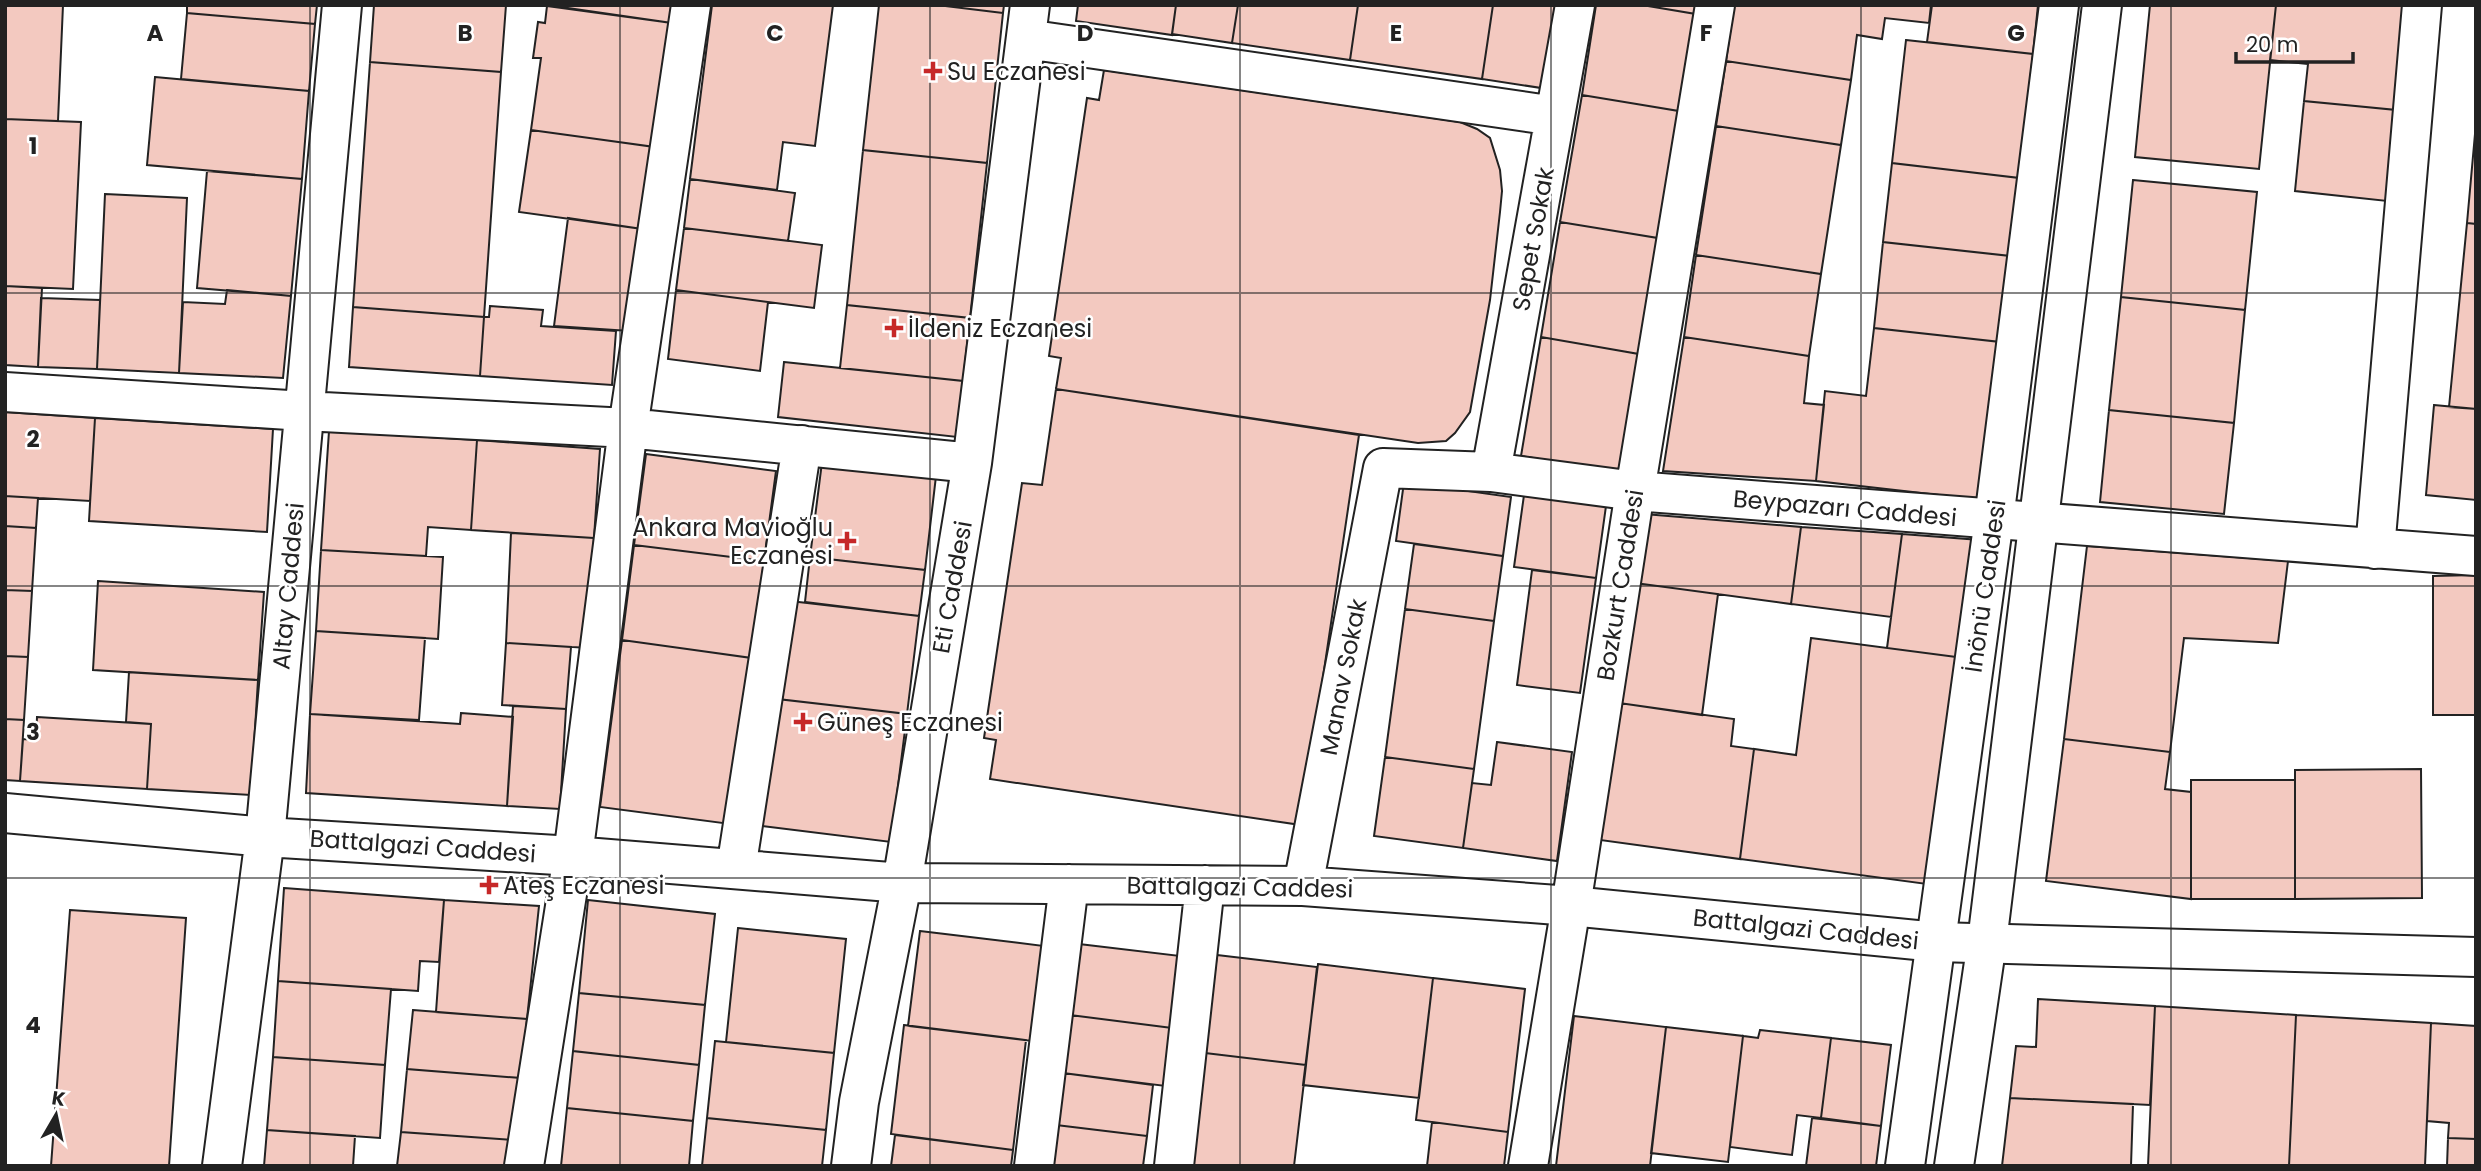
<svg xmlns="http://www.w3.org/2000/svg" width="2481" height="1171" font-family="Poppins,sans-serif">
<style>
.building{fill:#f3c9c0;stroke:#222;stroke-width:2}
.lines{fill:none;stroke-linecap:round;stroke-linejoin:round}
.minor-casing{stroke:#222;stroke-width:42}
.major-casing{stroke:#222;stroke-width:42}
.minor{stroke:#fff;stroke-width:38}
.major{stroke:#fff;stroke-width:38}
.grid{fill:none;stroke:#222;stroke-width:2;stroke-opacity:0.55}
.poi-dot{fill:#c62828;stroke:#fff;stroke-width:2.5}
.labels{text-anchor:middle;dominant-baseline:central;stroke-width:5;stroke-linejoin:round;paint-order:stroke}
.poi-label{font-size:24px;fill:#222;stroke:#fff;text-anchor:start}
.street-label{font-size:24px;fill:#222;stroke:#fff}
.grid-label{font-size:23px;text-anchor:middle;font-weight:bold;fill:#222;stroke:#fff;stroke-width:5;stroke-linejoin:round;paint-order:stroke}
</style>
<rect width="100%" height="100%" fill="#fff"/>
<path class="building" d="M5,5h58l-5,116 -53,-2z
M187,5h130l-2,19 -128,-11z
M374,5h132l-5,67 -131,-10z
M547,5h127l-2,18z
M712,5h121l-18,141 -32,-4 -6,48 -87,-11z
M879,5h58l66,8 -16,150 -124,-13z
M937,5h67l-1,8z
M1078,5h98l-4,30 -96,-14z
M1176,5h62l-6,38 -60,-9z
M1238,5h120l-8,55 -118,-17z
M1358,5h135l-11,74 -132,-19z
M1493,5h67l-12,84 -66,-10z
M1596,5h46l54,9 -17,97 -97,-16z
M1642,5h55l-1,9z
M1734,5h197l-2,18 -44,-5 -3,21 -25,-4 -6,45 -125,-19z
M1932,5h106l-5,49 -106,-12z
M2150,5h126l-17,164 -124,-12z
M2276,5h131l-11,105 -92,-9 4,-37 -38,-4z
M547,6l125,17 -17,124 -124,-17 10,-72h-8l5,-36 7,1z
M187,13l128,11 -6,67 -128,-12z
M1906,40l127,14 -14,124 -127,-15z
M1726,61l125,19 -10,65 -125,-19z
M370,62l131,10 -17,245 -131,-10z
M1104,70l356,52 17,7 13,9 10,32 2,21 -2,21 -10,88 -20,112 -15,21 -9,8 -28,2 -362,-54 5,-31 -12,-2 38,-258 12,2z
M155,77l154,14 -7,88 -155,-14z
M1582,95l97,16 -21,127 -98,-16z
M2304,101l92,9 -9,91 -92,-10z
M5,119l76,3 -8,167 -68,-3z
M1716,126l125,19 -20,129 -125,-19z
M531,130l124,17 -12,82 -124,-17z
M2475,134h1v90l-9,-1z
M863,150l124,13 -17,155 -123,-13z
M1892,163l127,15 -9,78 -127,-14z
M207,171l95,8 -11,117 -94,-8z
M690,179l105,14 -7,48 -104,-13z
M2133,180l124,12 -12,118 -124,-13z
M105,194l82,4 -8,175 -82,-4z
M568,218l75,11 -13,102 -76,-5z
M1560,222l98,16 -19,116 -98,-17z
M2467,223l9,1v185l-27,-2z
M684,228l138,17 -8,63 -138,-18z
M1883,242l127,14 -10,86 -126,-14z
M1696,255l125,19 -12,82 -125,-19z
M5,286l37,2 -4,79 -33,-2z
M227,290l64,6 -8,82 -104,-5 4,-71 42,2z
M676,290l92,12 -8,69 -92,-12z
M2121,297l124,13 -11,113 -125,-13z
M41,298l59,2 -3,69 -59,-2z
M847,305l123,13 -7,63 -123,-13z
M490,306l53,4 -2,16 75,5 -4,54 -132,-9 4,-59h5z
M353,307l131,10 -4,59 -131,-9z
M1874,328l126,14 -17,158 -167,-19 9,-90 41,5z
M1541,337l98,17 -19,118 -99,-16z
M1684,337l125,19 -5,47 20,2 -8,76 -153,-10z
M784,362l179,19 -6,56 -179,-20z
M1056,389l303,46 -58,390 -311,-46 6,-39 -12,-2 38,-255 20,2z
M2434,405l42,4v91l-50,-5z
M2109,410l125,13 -10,91 -124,-12z
M5,412l90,6 -5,83 -85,-5z
M95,418l178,11 -6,103 -178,-11z
M329,431l148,9 -6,90 -43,-3 -2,29 -105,-6z
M477,440l123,9 -6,89 -123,-8z
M646,454l130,17 -12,90 -130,-16z
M822,462l114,14 -11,94 -115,-13z
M1404,482l107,15 -8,59 -107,-15z
M1524,495l82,11 -10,72 -82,-11z
M5,496l33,2 -2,30 -31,-2z
M1644,514l157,13 -10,77 -156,-21z
M5,526l31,2 -4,63 -27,-1z
M1801,527l101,7 -11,83 -100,-13z
M511,533l83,5 -6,110 -82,-5z
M1902,534l78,6 -16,118 -77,-10z
M1414,544l89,12 -9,65 -89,-12z
M634,545l130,16 -12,97 -130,-18z
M2087,546l201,15 -10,82 -94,-5 -14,114 -106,-13z
M321,550l122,7 -5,82 -122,-8z
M810,557l115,13 -6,46 -114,-14z
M1532,570l64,8 -16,115 -63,-8z
M2476,575v140h-43v-139z
M98,581l166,11 -6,88 -165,-10z
M1635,583l83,11 -16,121 -83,-12z
M5,590l27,1 -4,66 -23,-1z
M790,601l129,15 -12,98 -129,-15z
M1405,609l89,12 -20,148 -89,-12z
M316,631l109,7 -6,82 -109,-6z
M1811,638l153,20 -30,227 -194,-26 14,-110 42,6z
M622,640l130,18 -22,166 -130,-17z
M506,643l65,4 -5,62 -64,-4z
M5,656l23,1 -4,63 -19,-1z
M129,672l129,8 -7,115 -104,-6 4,-65 -25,-2z
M778,699l129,15 -16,128 -129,-16z
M1619,703l115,16 -3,27 23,3 -14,110 -140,-19z
M513,706l53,3 -6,100 -53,-3z
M461,713l52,4 -6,89 -201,-13 4,-79 150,10z
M37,717l114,7 -4,65 -127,-8 3,-42 13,1z
M5,719l19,1 -4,61 -15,-1z
M2064,739l106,13 -5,37 26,3v107l-145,-18z
M1497,742l75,10 -15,109 -94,-13 9,-65 19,2z
M1385,757l89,12 -11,79 -89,-12z
M2421,769l1,129 -127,1v-129z
M2191,780h104v119h-104z
M284,888l160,12 -5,62 -19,-1 -2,30 -140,-10z
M444,900l95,6 -12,113 -91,-7z
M588,900l127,14 -10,91 -126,-12z
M70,910l116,8 -17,248h-118z
M738,928l108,11 -12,114 -108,-11z
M920,931l124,15 -12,95 -124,-15z
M1079,944l110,13 -9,72 -110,-14z
M1217,955l100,12 -11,98 -101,-12z
M1318,964l115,14 -14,120 -116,-13z
M1433,978l92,11 -17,143 -92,-12z
M278,981l113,8 -6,76 -112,-8z
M579,993l126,12 -6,60 -126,-14z
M2038,999l117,7 -5,99 -140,-7 6,-52 20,1z
M2155,1006l141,9 -7,151h-141z
M413,1010l114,9 -6,59 -114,-9z
M1070,1015l110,14 -7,58 -110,-14z
M2296,1015l135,8 -6,143h-136z
M1574,1016l92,11 -16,139h-94z
M2431,1023l45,3v113l-28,-1 1,-15 -22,-2z
M904,1025l122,15 -13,110 -122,-16z
M1666,1027l77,9 -15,126 -77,-9z
M1760,1030l71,8 -10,80 -24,-3 -5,40 -62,-8 13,-111 15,2z
M1831,1038l60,7 -10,81 -60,-8z
M715,1041l119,12 -8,77 -119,-12z
M573,1051l126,14 -6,56 -126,-13z
M1205,1053l101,12 -12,101h-111z
M273,1057l112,8 -5,73 -113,-8z
M407,1069l114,9 -6,62 -114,-8z
M1063,1073l90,12 -6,51 -91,-11z
M2010,1098l123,6 -2,62h-129z
M567,1108l126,13 -4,45h-128z
M707,1118l119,12 -4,36h-120z
M1812,1118l69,8 -5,40h-70z
M1432,1122l76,10 -4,34h-77z
M1056,1125l91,11 -4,30h-92z
M267,1130l88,6 -2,30h-89z
M401,1132l114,8 -3,26h-115z
M895,1135l118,15 -2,16h-120z
M2448,1138l28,1v27h-29z"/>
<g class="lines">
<defs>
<path id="minor" d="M1026,39l529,77
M5,392l299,19 324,17 344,35
M1491,472l84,-467
M2375,549l47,-544
M5,813l260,24 308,19 329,27 401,3 268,20 366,36 539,15
M736,869l66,-424
M1303,886l80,-418 108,4 144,19 841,65
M222,1166l43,-329 77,-832
M524,1166l49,-310 55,-428 63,-423
M851,1166l8,-64 43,-219 70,-420 58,-458
M1034,1166l35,-282
M1174,1166l31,-281
M1528,1166l43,-260 64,-415 80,-486"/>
<path id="major" d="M1905,1166l89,-647 65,-514
M1954,1166l33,-224 115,-937"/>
</defs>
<use href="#minor" class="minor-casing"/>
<use href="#major" class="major-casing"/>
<use href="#minor" class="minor"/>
<use href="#major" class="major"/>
</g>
<path class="grid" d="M310,5v1161M620,5v1161M930,5v1161M1240,5v1161M1551,5v1161M1861,5v1161M2171,5v1161M5,293h2471M5,586h2471M5,878h2471"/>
<g class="poi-dot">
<path d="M929.5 60.5h7v7h7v7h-7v7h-7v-7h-7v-7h7z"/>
<path d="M890.5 317.5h7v7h7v7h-7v7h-7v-7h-7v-7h7z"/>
<path d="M843.5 530.5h7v7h7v7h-7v7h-7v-7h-7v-7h7z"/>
<path d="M799.5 711.5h7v7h7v7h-7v7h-7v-7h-7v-7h7z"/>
<path d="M485.5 874.5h7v7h7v7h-7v7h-7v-7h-7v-7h7z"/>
</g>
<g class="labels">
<g class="poi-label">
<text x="947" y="71">Su Eczanesi</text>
<text x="908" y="328">İldeniz Eczanesi</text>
<text x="833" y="527" text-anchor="end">Ankara Mavioğlu<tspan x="833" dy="28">Eczanesi</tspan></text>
<text x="817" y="722">Güneş Eczanesi</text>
<text x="503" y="885">Ateş Eczanesi</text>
</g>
<g class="street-label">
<text transform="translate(1533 239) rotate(-80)">Sepet Sokak</text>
<text transform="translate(1845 508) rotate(5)">Beypazarı Caddesi</text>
<text transform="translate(1620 585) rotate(-81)">Bozkurt Caddesi</text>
<text transform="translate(288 586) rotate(-85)">Altay Caddesi</text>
<text transform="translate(1985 586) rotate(-82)">İnönü Caddesi</text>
<text transform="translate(952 587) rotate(-80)">Eti Caddesi</text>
<text transform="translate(1343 677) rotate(-79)">Manav Sokak</text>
<text transform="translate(423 846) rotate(4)">Battalgazi Caddesi</text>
<text transform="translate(1240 887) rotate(1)">Battalgazi Caddesi</text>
<text transform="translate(1806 929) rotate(6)">Battalgazi Caddesi</text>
</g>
</g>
<g class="grid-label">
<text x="155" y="41">A</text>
<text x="465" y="41">B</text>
<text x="775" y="41">C</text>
<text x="1085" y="41">D</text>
<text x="1396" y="41">E</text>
<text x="1706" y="41">F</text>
<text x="2016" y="41">G</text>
<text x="33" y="154">1</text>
<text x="33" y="447">2</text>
<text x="33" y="740">3</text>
<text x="33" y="1033">4</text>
</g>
<rect width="2481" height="1171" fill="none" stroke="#222222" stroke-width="14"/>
<g transform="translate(56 1115) rotate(9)" stroke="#ffffff" stroke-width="5" paint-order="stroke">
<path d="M0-5L12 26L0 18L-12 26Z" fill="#222222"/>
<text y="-10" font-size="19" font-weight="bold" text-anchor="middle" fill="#222222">K</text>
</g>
<path d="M2236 52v10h117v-10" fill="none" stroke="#222222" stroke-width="3.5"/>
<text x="2246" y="52" font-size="21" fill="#222222" stroke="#ffffff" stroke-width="5" paint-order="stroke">20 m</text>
</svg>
